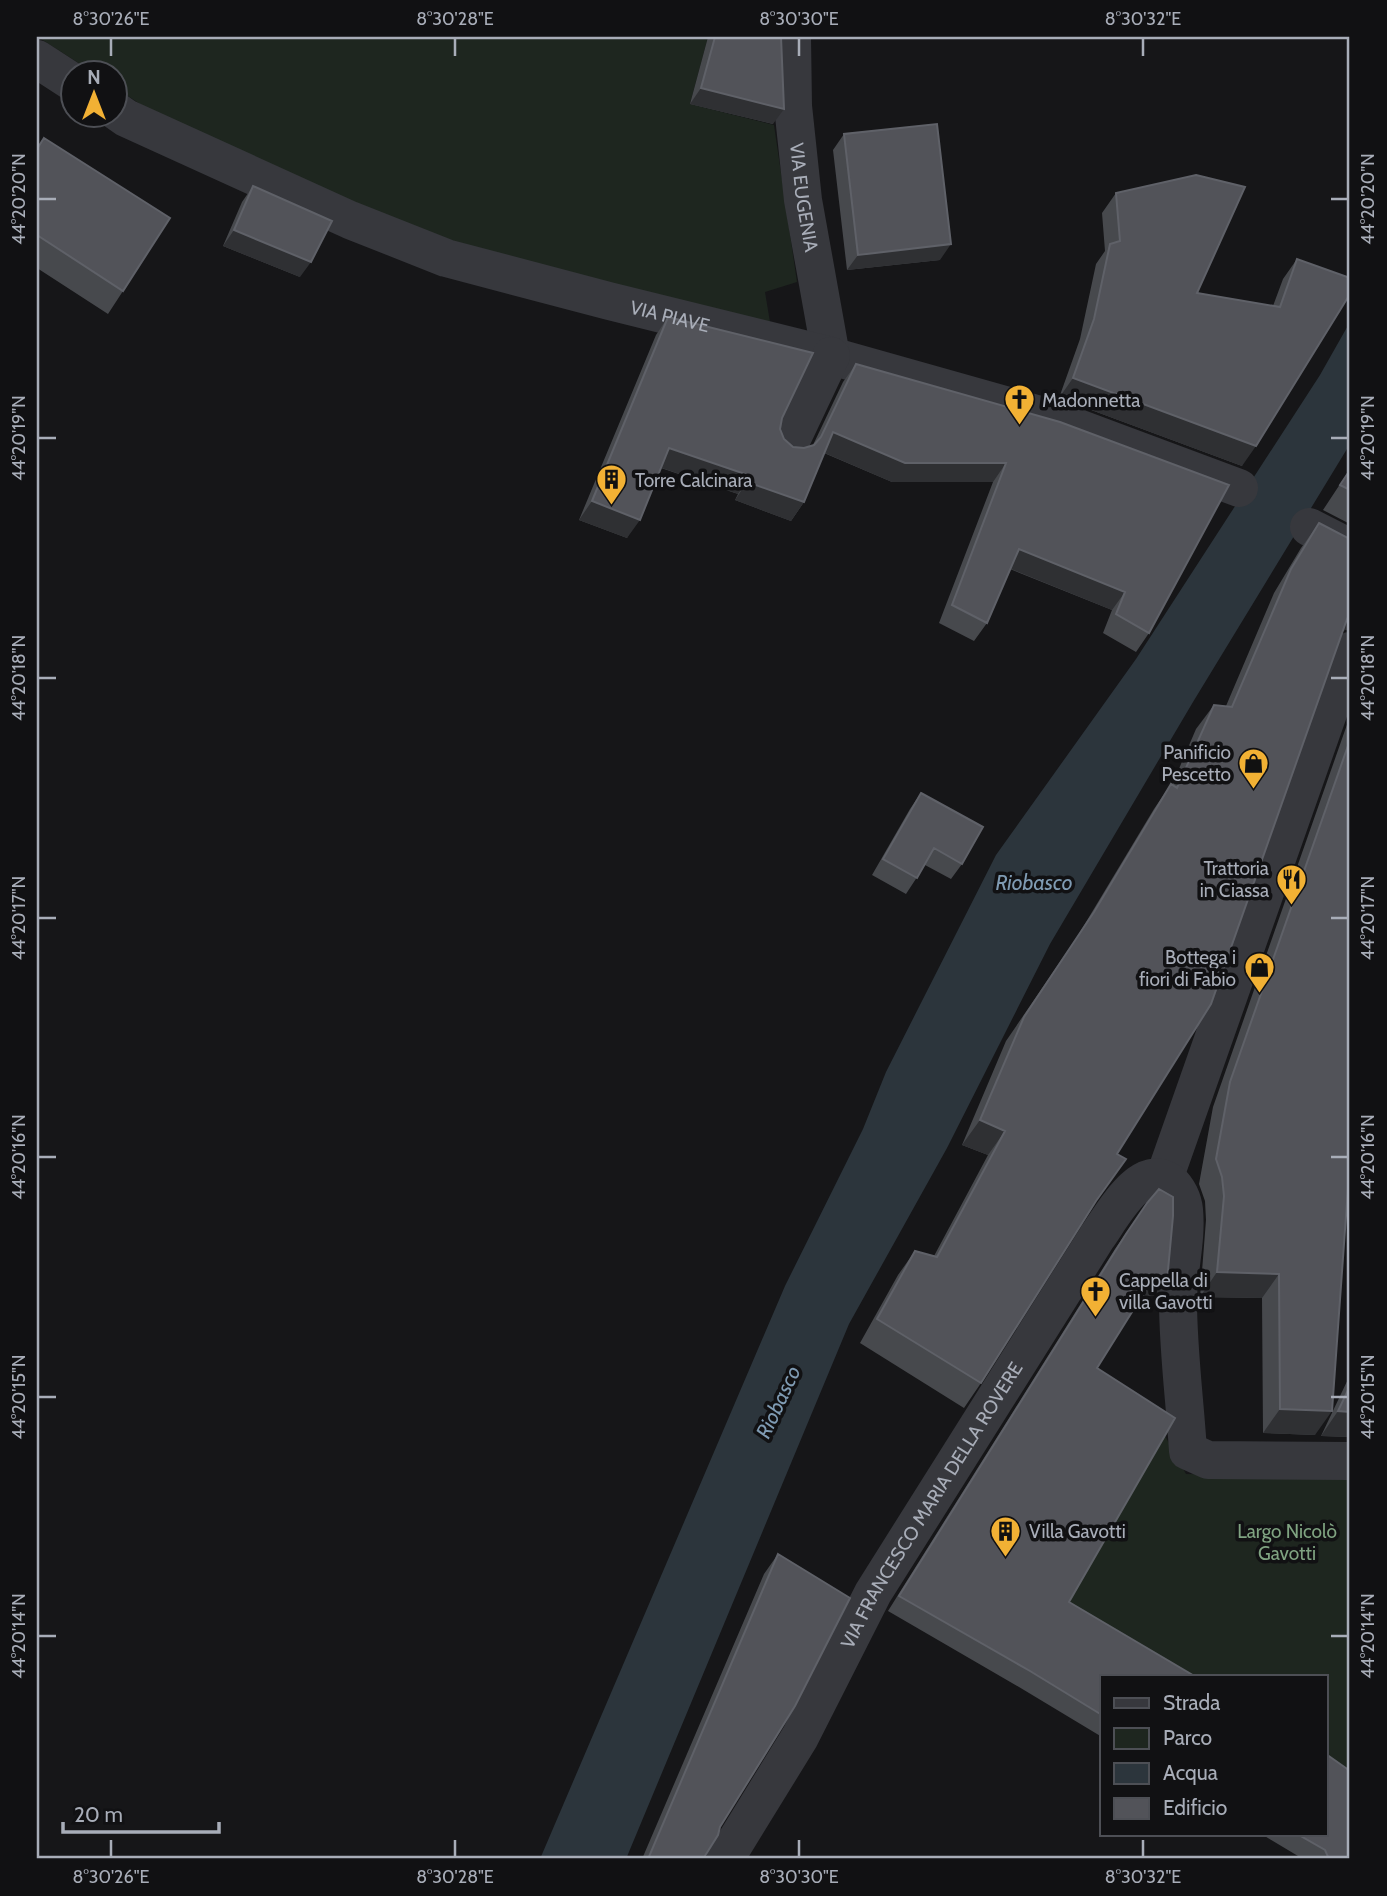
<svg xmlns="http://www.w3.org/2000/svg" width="1387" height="1896" font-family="Cabin,sans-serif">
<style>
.green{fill:#1e261f}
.water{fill:#2c353c}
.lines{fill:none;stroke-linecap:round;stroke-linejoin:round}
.pedestrian{stroke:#37383d;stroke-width:38}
.minor{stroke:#37383d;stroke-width:38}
.wall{fill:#47494d}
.shaded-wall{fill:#2f3033}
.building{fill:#525359;stroke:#5f6168;stroke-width:2}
.ticks{fill:none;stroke:#a8adb8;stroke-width:2.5}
.labels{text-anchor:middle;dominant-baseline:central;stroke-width:7;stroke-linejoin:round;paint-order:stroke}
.street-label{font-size:19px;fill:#a8adb8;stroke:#111113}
.poi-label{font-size:19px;fill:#a8adb8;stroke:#111113;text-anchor:start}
.park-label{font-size:19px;fill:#7fa381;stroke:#111113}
.water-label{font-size:21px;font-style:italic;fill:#7f9bb3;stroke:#111113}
.neatline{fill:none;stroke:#a8adb8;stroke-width:2.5}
.ticks-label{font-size:18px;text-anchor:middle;fill:#a8adb8}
</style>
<rect width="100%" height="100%" fill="#161618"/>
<path class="green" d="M38,37h670l-18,67 84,21 23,157 -32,10 6,36 -322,-83 -288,-127 -45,-30v-14l-22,-1z
M1164,1434l22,40 164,4v328l-24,-29v-100h-167l-101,-59z"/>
<path class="water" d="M1350,322v122l-157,258 -143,242 -103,204 -98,176 -223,535h-86l245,-573 78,-157 23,-57 110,-217 140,-196 184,-284z"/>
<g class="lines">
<path class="pedestrian" d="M831,356l223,63 185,69
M1309,527l41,21
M1164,1179l186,-528"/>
<g class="minor">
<path id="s1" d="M792,37l1,69 10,94 28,156"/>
<path d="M37,59l37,24"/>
<path id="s2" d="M116,111l10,7 224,102 96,38 163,43 222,55"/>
<path d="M789,445l42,-89"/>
<path id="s3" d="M725,1859l75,-122 73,-144 224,-356c14,-19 43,-76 73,-55 8,7 13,18 14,28 3,30 -6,61 -6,91 0,49 7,101 10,150l20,9 142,1"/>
</g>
</g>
<path class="wall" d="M708,37h73l-8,87 -83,-20z
M844,134l96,126 -93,10 -14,-120z
M37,148l86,143 -15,23 -71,-46z
M253,186l47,91 -77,-31 19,-44z
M1116,193l81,100 76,13 10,-27 14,-20 -55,207 -183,-68 21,-59 16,-75 9,-13 -3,-38z
M668,317l114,101 -2,11 4,10 9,8 11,1 9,-3 30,-63 13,-18 204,58 89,211 -13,19 -33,-19 9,-23 -102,-41 -23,54 -13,18 -35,-18 54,-141h-101l-68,-29 -20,49 -13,19 -56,-21 3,-6 -77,-26 -34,70 -48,-18 77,-185z
M1350,469v55l-27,-14z
M1319,523l26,107 -3,1 -225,523 -24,50 -112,179 -17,25 -104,-65 38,-68 17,-24 19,5 54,-101 -26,-10 44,-104 71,-104 77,-128 17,-25 1,1 24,-56 18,-24 12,1 48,-113 27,-45z
M1350,716v444l-35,275 -52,-2 -1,-135 -62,-1 6,-77 -1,-19 -6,-17 14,-77z
M921,793l41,71 -11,15 -26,-14 -19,29 -34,-19 38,-66z
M1147,1203l20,78 -11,15h-14l-45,72 -28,234 33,75v60l-83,-50 -131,-76 227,-362z
M1350,1375v62l-29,-1z
M778,1554l-58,273 -17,32h-61l122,-285z
M1263,1835h63l24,24h-47z"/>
<path class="shaded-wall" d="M701,88l83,21 -11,15 -83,-20z
M234,230l77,32 -11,15 -77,-31z
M951,244l-11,16 -93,10 11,-15z
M1073,378l183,68 -14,20 -183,-68z
M833,432l173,31 -13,19h-101l-72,-31z
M669,448l82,28 -13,18 -82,-28z
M747,482l57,20 -13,19 -56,-21z
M592,501l48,19 -13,18 -48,-18z
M1019,549l106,43 -13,18 -106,-43z
M1350,614v16h-5l-9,4z
M980,1120l25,11 -17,24 -26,-10z
M1217,1272l62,2 -17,24 -62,-1z
M1152,1280l15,1 -11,15h-15z
M1280,1409l52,2 -17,24 -52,-2z
M1338,1411l12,1v25l-29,-1z"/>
<path class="building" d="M715,37h66l3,72 -83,-21z
M937,124l14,120 -93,11 -14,-121z
M44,138l126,80 -47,73 -86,-56v-86z
M1196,175l49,12 -48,106 83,14 17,-48 53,19v16l-94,152 -183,-68 21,-59 16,-75 10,-3 -4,-48z
M253,186l79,35 -21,41 -77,-32z
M668,317l145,36 -31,65 -2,11 4,10 9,8 11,1 10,-3 7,-8 35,-73 204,58 169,63 -80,148 -33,-19 9,-22 -106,-43 -32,74 -35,-18 54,-142h-101l-72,-31 -29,70 -57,-20 4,-6 -82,-28 -29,72 -48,-19z
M1350,470v20l-10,-5z
M1319,523l31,16v75l-3,5 -136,385 -94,150 9,5 -30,42 -115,182 -104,-64 38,-68 22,6 68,-126 -25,-11 44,-103 70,-105 77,-128 6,4 37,-83 18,2 59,-138z
M1350,740v420l-18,251 -52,-2 -1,-135 -62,-2 7,-76 -2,-19 -6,-18 14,-77z
M921,793l62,34 -21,37 -28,-16 -17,30 -34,-19z
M1159,1189l14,8v19l-6,65 -15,-1 -55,88 78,50 -106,184 127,75h-94v38l-72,-44 -131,-75 227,-362 21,-31z
M1350,1386v26l-12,-1z
M778,1554l72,44 -55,108 -75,121 -2,8 -15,24h-55z
M1326,1754l24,17v88h-21l-4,-9 -26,-15h27z"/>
<path class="ticks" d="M111,38v18M455,38v18M799,38v18M1143,38v18M38,199h18M1331,199h17M38,438h18M1331,438h17M38,678h18M1331,678h17M38,918h18M1331,918h17M38,1157h18M1331,1157h17M38,1397h18M1331,1397h17M38,1636h18M1331,1636h17M111,1840v17M455,1840v17M799,1840v17M1143,1840v17"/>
<defs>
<symbol id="church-pin" viewBox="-11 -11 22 30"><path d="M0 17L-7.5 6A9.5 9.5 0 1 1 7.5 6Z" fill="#f2b134" stroke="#111113"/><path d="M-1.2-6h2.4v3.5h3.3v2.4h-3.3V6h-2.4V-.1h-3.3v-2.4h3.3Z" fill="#111"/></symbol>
<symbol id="building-pin" viewBox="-11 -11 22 30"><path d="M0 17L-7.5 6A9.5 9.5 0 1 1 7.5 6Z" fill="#f2b134" stroke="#111113"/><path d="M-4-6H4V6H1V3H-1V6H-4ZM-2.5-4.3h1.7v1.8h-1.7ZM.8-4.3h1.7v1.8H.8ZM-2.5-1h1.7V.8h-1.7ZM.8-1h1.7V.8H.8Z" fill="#111"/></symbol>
<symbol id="shop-pin" viewBox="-11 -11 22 30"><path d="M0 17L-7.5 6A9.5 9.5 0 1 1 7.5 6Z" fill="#f2b134" stroke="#111113"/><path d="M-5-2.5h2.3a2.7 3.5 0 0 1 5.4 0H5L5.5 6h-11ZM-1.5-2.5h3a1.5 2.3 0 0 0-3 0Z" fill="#111"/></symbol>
<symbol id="restaurant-pin" viewBox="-11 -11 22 30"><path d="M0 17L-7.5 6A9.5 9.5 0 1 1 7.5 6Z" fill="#f2b134" stroke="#111113"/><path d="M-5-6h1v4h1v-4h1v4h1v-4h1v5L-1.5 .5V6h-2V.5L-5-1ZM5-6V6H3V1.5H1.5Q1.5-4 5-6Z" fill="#111"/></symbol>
</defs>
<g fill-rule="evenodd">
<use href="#church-pin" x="1002" y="382" width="35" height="47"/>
<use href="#building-pin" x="594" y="462" width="35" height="47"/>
<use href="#shop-pin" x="1236" y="746" width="35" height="47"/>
<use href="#restaurant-pin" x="1274" y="862" width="35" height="47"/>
<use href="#shop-pin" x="1242" y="950" width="35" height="47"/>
<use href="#church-pin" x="1078" y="1274" width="35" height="47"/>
<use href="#building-pin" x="988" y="1514" width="35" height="47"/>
</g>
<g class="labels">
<g class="street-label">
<text stroke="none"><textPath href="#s1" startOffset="161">VIA EUGENIA</textPath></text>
<text stroke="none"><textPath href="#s2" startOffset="593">VIA PIAVE</textPath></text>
<text stroke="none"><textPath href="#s3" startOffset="410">VIA FRANCESCO MARIA DELLA ROVERE</textPath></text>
</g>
<g class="poi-label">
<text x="1042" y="400">Madonnetta</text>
<text x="635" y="480">Torre Calcinara</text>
<text x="1231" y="752" text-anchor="end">Panificio<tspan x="1231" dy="22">Pescetto</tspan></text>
<text x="1269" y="868" text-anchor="end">Trattoria<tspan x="1269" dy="22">in Ciassa</tspan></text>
<text x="1236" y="957" text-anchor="end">Bottega i<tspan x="1236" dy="22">fiori di Fabio</tspan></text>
<text x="1119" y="1280">Cappella di<tspan x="1119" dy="22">villa Gavotti</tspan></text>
<text x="1029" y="1531">Villa Gavotti</text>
</g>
<g class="park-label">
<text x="1287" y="1531">Largo Nicolò<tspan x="1287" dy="22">Gavotti</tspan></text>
</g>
<g class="water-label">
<text x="1034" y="882">Riobasco</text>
<text transform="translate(778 1402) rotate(-65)">Riobasco</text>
</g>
</g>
<rect width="1387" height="1896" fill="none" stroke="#111113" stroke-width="77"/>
<rect x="1100" y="1675" width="228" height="161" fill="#111113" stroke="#4d4f55" stroke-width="2"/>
<rect x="1114" y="1698" width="35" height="10" fill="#37383d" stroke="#4d4f55" stroke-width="2"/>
<text x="1163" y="1710" font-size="21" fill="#a8adb8">Strada</text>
<rect x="1114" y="1728" width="35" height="21" fill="#1e261f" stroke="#4d4f55" stroke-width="2"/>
<text x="1163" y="1745" font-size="21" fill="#a8adb8">Parco</text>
<rect x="1114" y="1763" width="35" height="21" fill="#2c353c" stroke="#4d4f55" stroke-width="2"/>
<text x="1163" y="1780" font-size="21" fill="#a8adb8">Acqua</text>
<rect x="1114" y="1798" width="35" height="21" fill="#525359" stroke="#4d4f55" stroke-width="2"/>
<text x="1163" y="1815" font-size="21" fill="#a8adb8">Edificio</text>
<g transform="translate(94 94)"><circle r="33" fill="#111113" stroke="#4d4f55" stroke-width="2"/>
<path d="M0-5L12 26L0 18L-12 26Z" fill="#f2b134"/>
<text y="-10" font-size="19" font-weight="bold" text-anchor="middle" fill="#a8adb8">N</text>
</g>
<path d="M63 1822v10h156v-10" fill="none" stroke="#a8adb8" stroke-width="3.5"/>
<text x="74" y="1822" font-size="21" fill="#a8adb8" stroke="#111113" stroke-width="5" paint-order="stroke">20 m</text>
<rect x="38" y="38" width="1310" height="1819" class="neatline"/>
<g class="ticks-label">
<text x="111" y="25">8°30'26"E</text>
<text x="455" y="25">8°30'28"E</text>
<text x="799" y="25">8°30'30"E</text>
<text x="1143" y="25">8°30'32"E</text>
<text transform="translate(19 199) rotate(-90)" y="6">44°20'20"N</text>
<text transform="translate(1368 199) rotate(-90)" y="6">44°20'20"N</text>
<text transform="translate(19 438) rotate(-90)" y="6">44°20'19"N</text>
<text transform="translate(1368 438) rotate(-90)" y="6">44°20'19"N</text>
<text transform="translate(19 678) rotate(-90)" y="6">44°20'18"N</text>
<text transform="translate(1368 678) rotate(-90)" y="6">44°20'18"N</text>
<text transform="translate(19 918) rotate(-90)" y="6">44°20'17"N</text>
<text transform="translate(1368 918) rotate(-90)" y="6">44°20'17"N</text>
<text transform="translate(19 1157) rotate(-90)" y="6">44°20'16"N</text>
<text transform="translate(1368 1157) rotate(-90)" y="6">44°20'16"N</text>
<text transform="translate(19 1397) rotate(-90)" y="6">44°20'15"N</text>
<text transform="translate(1368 1397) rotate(-90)" y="6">44°20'15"N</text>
<text transform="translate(19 1636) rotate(-90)" y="6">44°20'14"N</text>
<text transform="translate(1368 1636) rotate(-90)" y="6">44°20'14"N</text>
<text x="111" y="1883">8°30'26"E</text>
<text x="455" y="1883">8°30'28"E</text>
<text x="799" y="1883">8°30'30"E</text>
<text x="1143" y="1883">8°30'32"E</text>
</g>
</svg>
